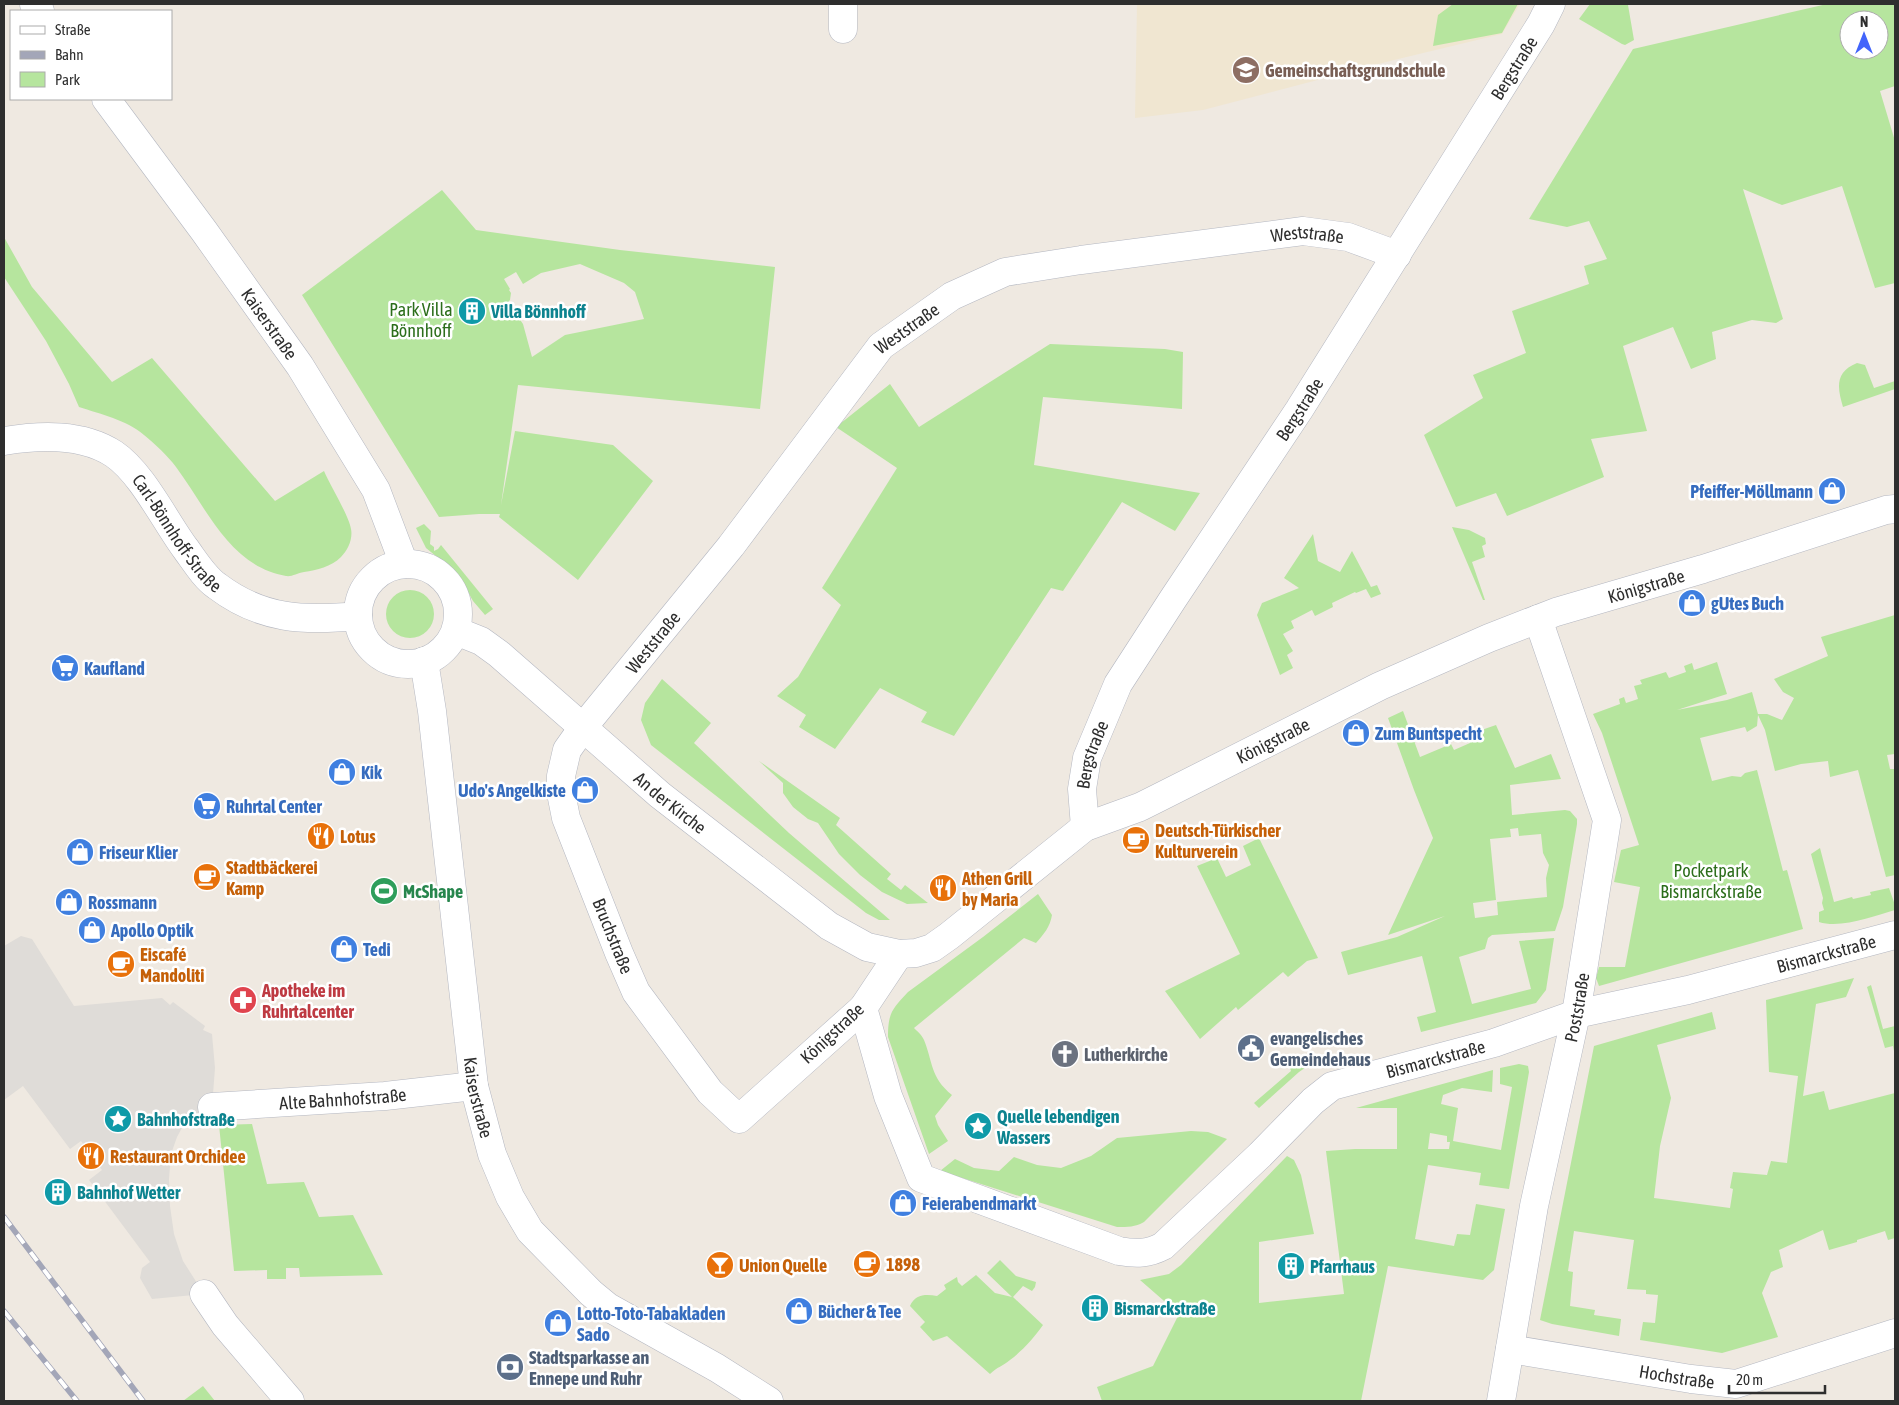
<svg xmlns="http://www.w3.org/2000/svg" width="1899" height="1405" font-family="'Asap Condensed',sans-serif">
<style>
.education{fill:#f0e6d1}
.green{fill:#b6e59e;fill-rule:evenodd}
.plaza{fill:#dfdcd8}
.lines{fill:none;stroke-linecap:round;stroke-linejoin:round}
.street-casing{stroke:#b4b7c1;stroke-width:29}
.street{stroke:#fff;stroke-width:28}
.rail-casing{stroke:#a3a6b8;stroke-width:5.5}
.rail{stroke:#fff;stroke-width:4;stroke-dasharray:11;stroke-linecap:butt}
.labels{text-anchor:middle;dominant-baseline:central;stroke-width:5;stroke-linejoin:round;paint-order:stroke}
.street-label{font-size:18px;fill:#2e2e2e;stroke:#fff}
.education-label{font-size:18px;font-weight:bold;fill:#785e54;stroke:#fff;text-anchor:start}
.park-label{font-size:18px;fill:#2c6e1b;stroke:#fff}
.culture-label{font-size:18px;font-weight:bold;fill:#0d838f;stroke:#fff;text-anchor:start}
.shop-label{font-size:18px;font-weight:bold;fill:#366cbe;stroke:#fff;text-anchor:start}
.food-label{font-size:18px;font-weight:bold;fill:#c56008;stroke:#fff;text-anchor:start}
.leisure-label{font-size:18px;font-weight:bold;fill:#27864d;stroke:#fff;text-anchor:start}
.health-label{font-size:18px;font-weight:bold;fill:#be3a42;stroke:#fff;text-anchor:start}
.service-label{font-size:18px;font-weight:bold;fill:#4e5e75;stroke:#fff;text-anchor:start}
.worship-label{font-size:18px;font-weight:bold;fill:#5b616d;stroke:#fff;text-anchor:start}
</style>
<rect width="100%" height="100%" fill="#efe9e1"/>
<path class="education" d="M1137,4h383l-18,30 -112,27 -187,49 -68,8z"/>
<path class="green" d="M1453,4h65l-16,29 -69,13 5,-31z
M1590,4h41l-3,1 6,35 -9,5 -3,-1 -43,-25z
M1827,4h68v82l-15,5 15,50v142l-20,5 -33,-102 -60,19 -39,-16 40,130 -7,4 -24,-3 -40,12 4,27 -25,10 -18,-42 -50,19 24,85 -56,8 13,38 -97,39 -11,-23 -40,14 -32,-72 59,-37 -10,-23 53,-22 -14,-42 77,-27 -5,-18 23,-7 -18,-38 -22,6 -38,-8 104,-170zM1849,20h30v30h-30z
M442,190l34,40 144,20 155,17 -15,142 -242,-24 -17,120 14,-74 98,14 40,36 -75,99 -79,-63 1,-3h-21l-40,3 -137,-222zM580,264l44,19 11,9 9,27 -79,16 -33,22 -9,-33 -15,-22 2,-2 1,-7 -2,-3 1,-1 -6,-10 12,-7 7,12 18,-11z
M4,237l28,50 80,95 40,-24 123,143 49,-30c6,14 25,45 27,58 2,10 -3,21 -10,28 -10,10 -24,13 -37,15 -7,1 -12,5 -18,4 -56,-9 -80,-69 -110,-109 -8,-11 -21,-23 -32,-32 -17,-15 -44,-21 -65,-28l-10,-23 -23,-43 -42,-64z
M1050,344l115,5 18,3 -1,57 -139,-12 -9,68 166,28 -25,38 -53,-29 -59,89 -12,-3 -97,148 -33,-14 6,-10 -47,-24 -45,61 -36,-22 7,-12 -29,-19 21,-19 43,-72 -19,-17 75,-120 -61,-41 54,-43 29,43z
M1857,363l8,2 9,23 21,-7v8l-52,18c-6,-20 -8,-35 14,-44z
M424,524l7,7 -1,13 4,3v4l4,-2 3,-4 52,64 -8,6 -12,-14 -15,-27 -32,-26 -10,-20z
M1452,527l17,3 16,8 1,6 -4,2 3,11 -13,5 13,38h-2z
M1313,534l5,27 22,11 12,-21 19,36 6,-2 4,9 -10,4 -5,-9 -10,4 -1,-1 -23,11 1,4 -18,9 -3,-6 -21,11 3,7 -11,6 10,17 -6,4 6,13 -13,7 -23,-60 5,-12 37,-15 -15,-10z
M386 614a24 24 0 1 1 48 0a24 24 0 1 1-48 0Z
M1895,615v139l-8,1 3,14h5v106l-9,2 -28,-107 -28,7 -2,-16 -27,3 -26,7 -10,-41 -7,-15 -1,11 -10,6 -2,-5 -45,11 12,43 20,-5 9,1 4,-4 12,-3 26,101 4,-1 16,59 -204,57 -3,-8 3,-11h26l15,-80 -26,-5 7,-32 18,-5 -37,-112 -9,-19 27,-10 -1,-5 5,-2 2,6 12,-4 -4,-13 8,-2 -2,-4 26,-8 3,6 17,-6 -2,-6 8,-3 2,7 23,-8 10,32 -50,16 50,-10 25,-8 6,22h9l15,6 12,-22 -11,-6 -9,-13 54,-23 -7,-19z
M662,679l49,44 -17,20 95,90 101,87h-11l-13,-7 -215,-168 -10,-25 4,-17z
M1403,711l17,46 31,-13 3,6 16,-7 -3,-8 29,-10 19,43 36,-14 10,25 -51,6 2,30 53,-5 5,1 7,8v5l-14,83 -8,24 -63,4 -4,3 -3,11 -26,8 13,47 59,-15 -12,-48 35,-3 -8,52 -10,13 -115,29 -4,-15 19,-5 -14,-56 -74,19 -7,-23 56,-15 48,-21 -57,19 45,-97 -19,-48 -26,-72zM1518,828l1,8 22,-2 2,19 6,12 -3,13 1,19 -50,5 1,13 -23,3 -2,-15 23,-3 -6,-61 21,-2 -1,-8z
M759,761l81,57 -4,7 55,49 -4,5 14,11 4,-5 23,18 -21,1 -25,-12 -22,-17 -21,-21 -21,-31 -10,-4 -15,-12 -10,-14v-10z
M1259,838l59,120 -11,3 -19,16 -5,-5 -45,38 -2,-3 -36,32 -35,-48 75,-37 -43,-88 20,-8 9,19 25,-12 -8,-19z
M1820,848l14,54 18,-5 1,2 18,-4 -1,-3 19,-4 6,17v5c-21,6 -54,19 -76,12v-10l5,-2 -2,-7 1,-5 -12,-44z
M1038,894l14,21c-2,12 -8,19 -16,28l-12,-5 -110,90c3,3 8,7 10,12 9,22 6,37 28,55l-17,21 3,9 10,16 -19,13 -41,-117c0,-24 4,-28 20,-45l75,-55z
M1854,978l-8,19 -30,7 -13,92 21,-5 5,19 66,-17v145l-7,2 -3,-9 -28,9v2l-28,8 -6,-20 -44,20 4,17 -12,5 -9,21 16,44 -56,16 -82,-13 3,-18 12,1 3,-28 -12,-1v-4l-19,-1 7,-49 -60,-9 -6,40 5,1 -3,34 25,4 -1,5 27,4 -2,17 -67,-12 -12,-4 54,-274 118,-34 4,17 -59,16 14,53 -11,48 -6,52 76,10 3,-19 -3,-1 3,-16 34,3 4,-14 16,2 11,-87 -29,-4 -3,-72z
M1871,985l12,44 12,-3v30l-2,-10 -8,2 -18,-61z
M1308,1053l7,8 -16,11 -40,36 -5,-5 37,-32 -1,-3z
M1519,1064l9,2 1,6 -20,117 -30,-4 2,-12 -53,-8 -13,74 39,7 3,-12 13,1 6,-31 29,5 -11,61 -11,10 -95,-14 -27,135h-259l-5,-14 56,-21 26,-52 -39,-34 29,-6 12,-9 106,-109 7,4 7,15 13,59 -55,8v61l85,-9 -18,-143 29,-2h42v-41h-41l137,-38 -1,22 -30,-4 -19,7 -2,9 17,4 -5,33 48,9 11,-63 -12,-3v-16zM1430,1133l17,3v6h3l-1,7h-21z
M252,1124l15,60 37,-2 15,35 34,-2 30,60 -83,2 -1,-9h-13v11h-19v-9l-33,1 -15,-146z
M1191,1131l17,1 19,7 -83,83c-9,5 -16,5 -27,5l-177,-56 15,-12 19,9 25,3 15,-14 23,8 24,3 30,-12 26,-18z
M1000,1260l16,16 20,6 -1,5 -3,4 -9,-5 -10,11 30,28c-9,13 -21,26 -33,35 -7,6 -13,7 -20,14l-43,-38 -14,5 -13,-14 5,-5 -15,-16c5,-12 16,-12 27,-10l9,-7 -2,-4 13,-8 1,5 4,4 14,-11 19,18 17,4 -25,-24z
M203,1386l12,15h-32z"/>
<path class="plaza" d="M21,936l11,3 42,67 88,-8 8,7 3,-3 32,24 -2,4 9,4 3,34 -3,39 -19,8 -9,9 -7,13 -6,17 -2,25 1,27 4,28 9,27 21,33 -52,5 -12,-21 2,-10 8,-6 -61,-82 13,-10 -21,-29 -11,8 -47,-63 -19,14v-154z"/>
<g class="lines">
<defs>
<g id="street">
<path d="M34,4l6,7"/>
<path d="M843,29v-25"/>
<path id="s1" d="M106,99l98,132 96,135 76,124 28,74"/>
<path id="s2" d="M4,441c36,-6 78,-8 110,13 28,19 51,67 71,94 9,12 19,29 32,38 45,34 87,35 141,30"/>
<circle cx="408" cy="614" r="50"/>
<path id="s3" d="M456,631l25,10 18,13 161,141 169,131 38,21 32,7 17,-1 16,-5 17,-12 136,-109 55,-20 20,-10 220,-111 109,-48 67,-26 147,-43 183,-59 9,-1"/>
<path id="s4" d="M424,661l8,50 42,375 18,68 18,43 20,34 61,62 17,14 109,61 52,33"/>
<path id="s5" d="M1085,827l-3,-38 5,-31 31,-74 55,-85 126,-189 242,-386 10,-20"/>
<path id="s6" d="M899,954l-36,54 -124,111 -29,-27 -74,-100 -17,-39 -53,-135 -5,-25v-17l6,-26 17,-24 147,-180 150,-200 71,-50 53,-24 76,-12 222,-29 45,6 49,18"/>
<path id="s7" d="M863,1008l25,88 33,82 198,73c17,3 29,3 44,-5l97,-91 53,-54 19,-15 162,-43 82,-29 112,-24 207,-55"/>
<path id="s8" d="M212,1107l173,-11 89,-10"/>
<path d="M204,1294l21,31 65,76"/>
<path id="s9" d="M1510,1349l181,30 45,5 159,-51"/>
<path id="s10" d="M1501,1401l33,-195 42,-192 31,-194 -69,-201"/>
</g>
</defs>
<use href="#street" class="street-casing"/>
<use href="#street" class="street"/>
<defs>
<path id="rail" d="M4,1217l139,184
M4,1311l73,90"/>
</defs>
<use href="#rail" class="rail-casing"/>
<use href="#rail" class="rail"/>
</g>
<defs>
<symbol id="school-disc" viewBox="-11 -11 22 22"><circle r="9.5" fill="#8d6e63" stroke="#fff"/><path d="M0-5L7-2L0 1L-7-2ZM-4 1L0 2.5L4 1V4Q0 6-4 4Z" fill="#fff"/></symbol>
<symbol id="building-disc" viewBox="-11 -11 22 22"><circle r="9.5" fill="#0f9aa8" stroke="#fff"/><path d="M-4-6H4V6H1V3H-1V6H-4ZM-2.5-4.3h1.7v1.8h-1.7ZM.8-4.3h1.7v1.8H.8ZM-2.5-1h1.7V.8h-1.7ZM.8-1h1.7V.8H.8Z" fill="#fff"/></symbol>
<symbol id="shop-disc" viewBox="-11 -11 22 22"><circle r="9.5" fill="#3f7fe0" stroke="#fff"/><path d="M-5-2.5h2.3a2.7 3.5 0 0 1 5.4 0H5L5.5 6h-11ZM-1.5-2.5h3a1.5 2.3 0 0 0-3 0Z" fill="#fff"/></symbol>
<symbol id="supermarket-disc" viewBox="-11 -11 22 22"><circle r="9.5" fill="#3f7fe0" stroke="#fff"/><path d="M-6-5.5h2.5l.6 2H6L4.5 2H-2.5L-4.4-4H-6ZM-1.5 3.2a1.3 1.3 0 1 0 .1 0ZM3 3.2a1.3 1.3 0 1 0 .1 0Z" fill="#fff"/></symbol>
<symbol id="restaurant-disc" viewBox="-11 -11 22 22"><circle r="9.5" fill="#e8710a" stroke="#fff"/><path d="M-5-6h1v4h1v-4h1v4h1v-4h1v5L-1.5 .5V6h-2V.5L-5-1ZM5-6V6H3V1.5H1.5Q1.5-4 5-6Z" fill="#fff"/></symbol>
<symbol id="cafe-disc" viewBox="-11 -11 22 22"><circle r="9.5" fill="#e8710a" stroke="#fff"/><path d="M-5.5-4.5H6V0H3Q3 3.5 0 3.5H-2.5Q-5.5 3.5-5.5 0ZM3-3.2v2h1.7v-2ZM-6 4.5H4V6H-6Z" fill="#fff"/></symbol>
<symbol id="stadium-disc" viewBox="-11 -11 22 22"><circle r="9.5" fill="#2e9e5b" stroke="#fff"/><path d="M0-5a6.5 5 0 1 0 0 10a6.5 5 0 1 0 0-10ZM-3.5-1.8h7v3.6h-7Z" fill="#fff"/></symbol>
<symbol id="pharmacy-disc" viewBox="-11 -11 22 22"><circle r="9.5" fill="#e0444e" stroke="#fff"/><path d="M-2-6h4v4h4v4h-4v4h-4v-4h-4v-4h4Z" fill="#fff"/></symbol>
<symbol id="civic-disc" viewBox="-11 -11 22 22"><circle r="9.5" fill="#5c6f8a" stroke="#fff"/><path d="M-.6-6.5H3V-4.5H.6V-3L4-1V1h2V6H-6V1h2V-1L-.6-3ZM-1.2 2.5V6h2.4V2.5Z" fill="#fff"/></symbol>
<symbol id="church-disc" viewBox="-11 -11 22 22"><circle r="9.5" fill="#6b7280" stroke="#fff"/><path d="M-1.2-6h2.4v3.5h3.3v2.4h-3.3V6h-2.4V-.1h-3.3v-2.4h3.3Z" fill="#fff"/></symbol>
<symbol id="sight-disc" viewBox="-11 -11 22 22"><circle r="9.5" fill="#0f9aa8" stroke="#fff"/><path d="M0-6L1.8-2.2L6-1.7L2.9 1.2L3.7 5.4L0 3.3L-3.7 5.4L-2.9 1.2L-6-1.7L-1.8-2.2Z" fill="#fff"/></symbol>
<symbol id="bar-disc" viewBox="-11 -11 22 22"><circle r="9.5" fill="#e8710a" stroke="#fff"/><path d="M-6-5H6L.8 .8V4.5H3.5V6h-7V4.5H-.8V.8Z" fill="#fff"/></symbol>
<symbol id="bank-disc" viewBox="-11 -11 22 22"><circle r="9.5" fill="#5c6f8a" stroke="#fff"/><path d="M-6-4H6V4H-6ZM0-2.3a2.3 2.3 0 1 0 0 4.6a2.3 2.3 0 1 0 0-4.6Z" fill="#fff"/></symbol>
</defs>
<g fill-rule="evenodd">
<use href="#school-disc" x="1230" y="54" width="32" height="32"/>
<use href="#building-disc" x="456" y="295" width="32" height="32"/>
<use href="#shop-disc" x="1816" y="475" width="32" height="32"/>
<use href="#shop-disc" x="1676" y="587" width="32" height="32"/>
<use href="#supermarket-disc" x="49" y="652" width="32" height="32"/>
<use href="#shop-disc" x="1340" y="717" width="32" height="32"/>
<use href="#shop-disc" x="326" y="756" width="32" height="32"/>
<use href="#shop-disc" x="569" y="774" width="32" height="32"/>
<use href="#supermarket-disc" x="191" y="790" width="32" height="32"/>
<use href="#restaurant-disc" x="305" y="820" width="32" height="32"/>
<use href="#cafe-disc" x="1120" y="824" width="32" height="32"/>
<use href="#shop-disc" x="64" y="836" width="32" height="32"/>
<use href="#cafe-disc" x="191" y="861" width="32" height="32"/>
<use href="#restaurant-disc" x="927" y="872" width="32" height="32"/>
<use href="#stadium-disc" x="368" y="875" width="32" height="32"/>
<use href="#shop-disc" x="53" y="886" width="32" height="32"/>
<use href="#shop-disc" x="76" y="914" width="32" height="32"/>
<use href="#shop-disc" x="328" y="933" width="32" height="32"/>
<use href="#cafe-disc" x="105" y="948" width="32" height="32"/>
<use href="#pharmacy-disc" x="227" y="984" width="32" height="32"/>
<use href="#civic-disc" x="1235" y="1032" width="32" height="32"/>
<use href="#church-disc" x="1049" y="1038" width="32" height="32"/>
<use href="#sight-disc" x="102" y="1103" width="32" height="32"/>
<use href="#sight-disc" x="962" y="1110" width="32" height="32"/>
<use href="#restaurant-disc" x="75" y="1140" width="32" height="32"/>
<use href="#building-disc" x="42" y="1176" width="32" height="32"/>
<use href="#shop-disc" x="887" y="1187" width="32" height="32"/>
<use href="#cafe-disc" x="851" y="1248" width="32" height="32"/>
<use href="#bar-disc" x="704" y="1249" width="32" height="32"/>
<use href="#building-disc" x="1275" y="1250" width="32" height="32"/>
<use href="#building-disc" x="1079" y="1292" width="32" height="32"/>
<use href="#shop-disc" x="783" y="1295" width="32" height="32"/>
<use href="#shop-disc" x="542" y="1307" width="32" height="32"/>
<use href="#bank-disc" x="494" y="1351" width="32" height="32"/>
</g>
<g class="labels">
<g class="street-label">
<text stroke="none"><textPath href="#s5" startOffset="882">Bergstraße</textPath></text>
<text stroke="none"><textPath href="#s6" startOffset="1614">Weststraße</textPath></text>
<text stroke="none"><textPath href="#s1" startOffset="278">Kaiserstraße</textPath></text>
<text stroke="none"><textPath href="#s6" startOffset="1195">Weststraße</textPath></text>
<text stroke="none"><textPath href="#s5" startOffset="479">Bergstraße</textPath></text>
<text stroke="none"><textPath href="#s2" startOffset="215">Carl-Bönnhoff-Straße</textPath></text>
<text stroke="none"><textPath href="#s3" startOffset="1394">Königstraße</textPath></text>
<text stroke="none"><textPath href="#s6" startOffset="790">Weststraße</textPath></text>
<text stroke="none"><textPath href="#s3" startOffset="989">Königstraße</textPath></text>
<text stroke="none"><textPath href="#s5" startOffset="74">Bergstraße</textPath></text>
<text stroke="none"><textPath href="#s3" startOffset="276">An der Kirche</textPath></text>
<text transform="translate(613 936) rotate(68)">Bruchstraße</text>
<text stroke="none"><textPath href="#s7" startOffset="1181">Bismarckstraße</textPath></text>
<text stroke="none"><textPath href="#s10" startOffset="401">Poststraße</textPath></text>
<text transform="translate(832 1033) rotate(-43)">Königstraße</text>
<text stroke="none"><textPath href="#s7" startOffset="776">Bismarckstraße</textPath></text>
<text stroke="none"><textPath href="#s8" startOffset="131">Alte Bahnhofstraße</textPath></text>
<text stroke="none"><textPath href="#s4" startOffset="440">Kaiserstraße</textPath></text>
<text stroke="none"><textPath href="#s9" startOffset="169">Hochstraße</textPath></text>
</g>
<g class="education-label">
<text x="1265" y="70">Gemeinschaftsgrundschule</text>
</g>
<g class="park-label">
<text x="421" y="309">Park Villa<tspan x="421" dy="21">Bönnhoff</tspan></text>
<text x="1711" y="870">Pocketpark<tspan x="1711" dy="21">Bismarckstraße</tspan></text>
</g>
<g class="culture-label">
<text x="491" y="311">Villa Bönnhoff</text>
<text x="997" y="1116">Quelle lebendigen<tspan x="997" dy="21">Wassers</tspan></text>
<text x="137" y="1119">Bahnhofstraße</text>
<text x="77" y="1192">Bahnhof Wetter</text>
<text x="1310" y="1266">Pfarrhaus</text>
<text x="1114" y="1308">Bismarckstraße</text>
</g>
<g class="shop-label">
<text x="1813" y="491" text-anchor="end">Pfeiffer-Möllmann</text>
<text x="1711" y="603">gUtes Buch</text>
<text x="84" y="668">Kaufland</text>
<text x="1375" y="733">Zum Buntspecht</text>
<text x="361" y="772">Kik</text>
<text x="566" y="790" text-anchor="end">Udo's Angelkiste</text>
<text x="226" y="806">Ruhrtal Center</text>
<text x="99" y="852">Friseur Klier</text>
<text x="88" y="902">Rossmann</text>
<text x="111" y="930">Apollo Optik</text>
<text x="363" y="949">Tedi</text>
<text x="922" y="1203">Feierabendmarkt</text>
<text x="818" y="1311">Bücher &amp; Tee</text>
<text x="577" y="1313">Lotto-Toto-Tabakladen<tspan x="577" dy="21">Sado</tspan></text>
</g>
<g class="food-label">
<text x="1155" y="830">Deutsch-Türkischer<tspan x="1155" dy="21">Kulturverein</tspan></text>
<text x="340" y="836">Lotus</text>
<text x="226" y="867">Stadtbäckerei<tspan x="226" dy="21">Kamp</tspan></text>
<text x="962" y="878">Athen Grill<tspan x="962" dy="21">by Maria</tspan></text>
<text x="140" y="954">Eiscafé<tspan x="140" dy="21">Mandoliti</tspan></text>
<text x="110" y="1156">Restaurant Orchidee</text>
<text x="886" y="1264">1898</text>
<text x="739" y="1265">Union Quelle</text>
</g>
<g class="leisure-label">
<text x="403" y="891">McShape</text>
</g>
<g class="health-label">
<text x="262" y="990">Apotheke im<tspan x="262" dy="21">Ruhrtalcenter</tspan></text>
</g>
<g class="service-label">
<text x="1270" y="1038">evangelisches<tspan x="1270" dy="21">Gemeindehaus</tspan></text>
<text x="529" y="1357">Stadtsparkasse an<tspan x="529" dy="21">Ennepe und Ruhr</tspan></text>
</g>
<g class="worship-label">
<text x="1084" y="1054">Lutherkirche</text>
</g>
</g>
<rect width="1899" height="1405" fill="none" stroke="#2e2e2e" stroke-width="10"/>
<rect x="10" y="10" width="162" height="90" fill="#ffffff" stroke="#ababab"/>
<rect x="20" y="26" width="25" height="8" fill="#ffffff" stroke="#ababab"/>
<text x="55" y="35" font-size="15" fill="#2e2e2e">Straße</text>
<rect x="20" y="51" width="25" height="8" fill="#a3a6b8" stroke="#ababab"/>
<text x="55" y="60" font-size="15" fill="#2e2e2e">Bahn</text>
<rect x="20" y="72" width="25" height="15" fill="#b6e59e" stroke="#ababab"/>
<text x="55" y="85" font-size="15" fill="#2e2e2e">Park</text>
<g transform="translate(1864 35)"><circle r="24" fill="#ffffff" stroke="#ababab"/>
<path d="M0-4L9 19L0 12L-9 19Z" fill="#4264fb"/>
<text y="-8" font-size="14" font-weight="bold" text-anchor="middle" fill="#2e2e2e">N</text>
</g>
<path d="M1729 1385v8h96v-8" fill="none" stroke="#2e2e2e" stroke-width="2.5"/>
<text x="1736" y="1385" font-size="15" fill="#2e2e2e" stroke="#ffffff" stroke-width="4" paint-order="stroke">20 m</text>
</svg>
